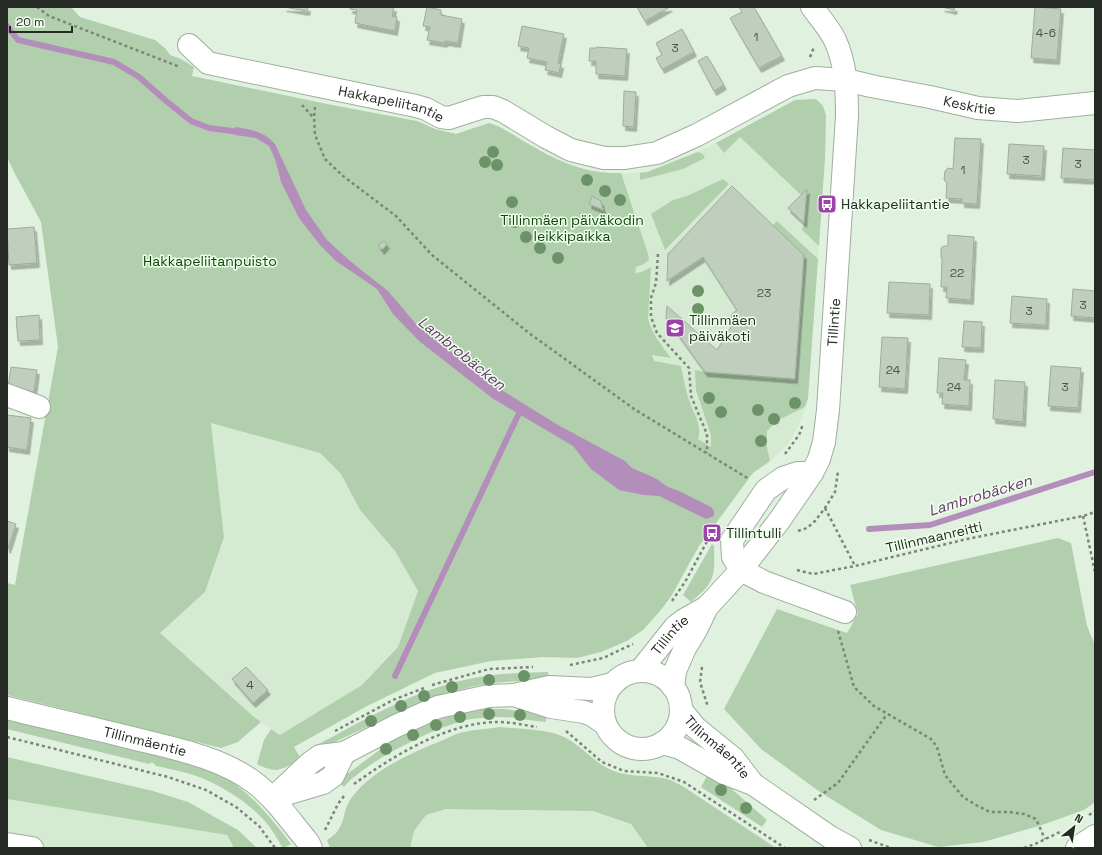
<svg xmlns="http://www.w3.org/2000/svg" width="1102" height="855" font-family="'Space Grotesk',sans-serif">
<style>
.built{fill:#d4ead1}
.green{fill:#b1cfad;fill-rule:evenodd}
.water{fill:#b48eba}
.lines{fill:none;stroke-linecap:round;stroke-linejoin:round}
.stream{stroke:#b48eba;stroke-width:6}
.building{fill:#c0cfbd;stroke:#9dad9b;filter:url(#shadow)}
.minor-casing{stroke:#9faf9d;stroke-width:24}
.path{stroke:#7b8579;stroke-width:2.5;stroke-dasharray:3 3;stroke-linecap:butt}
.minor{stroke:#fff;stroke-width:22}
.tree{fill:#6c9368}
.labels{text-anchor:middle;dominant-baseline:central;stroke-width:3;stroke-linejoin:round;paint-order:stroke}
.number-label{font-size:12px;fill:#4c544a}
.street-label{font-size:14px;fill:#252b24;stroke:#eeffec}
.poi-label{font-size:14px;fill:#252b24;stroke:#eeffec;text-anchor:start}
.park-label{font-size:14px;fill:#0d4607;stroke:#eeffec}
.water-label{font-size:15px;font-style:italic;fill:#693871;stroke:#eeffec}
</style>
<defs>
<filter id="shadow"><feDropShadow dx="2.5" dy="4.5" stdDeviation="0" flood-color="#0004"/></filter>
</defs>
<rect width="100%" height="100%" fill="#e1f1df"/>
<path class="built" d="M816,99l7,7 3,9 -1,43 -17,240 -7,23 -12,22 -19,18 -17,12 -83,-50 -253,-302 18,8 21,5 33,-11 9,3 56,33 22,9 31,6 40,-2 63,-26 85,-46z
M211,423l109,30 21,21 19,36 35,41 23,40 -20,56 -36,38 -82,50 -27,-19 -93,-83 45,-41 19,-55z
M545,774l214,74h-385l8,-59z
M7,799l220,36 7,13h-227z"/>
<path class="green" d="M7,7h64l9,10 75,23 11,9 4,6 11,4 13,8 -2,9 135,28 90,17 18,8 21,5 33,-11 9,3c40,23 74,49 123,47l27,81 1,6 -5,4 -8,3 -1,6 7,-1 9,-5 -3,52c4,15 14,27 23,39l-19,-3 2,6 27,5c2,11 4,21 7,31 4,14 15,28 10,42l13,8v-12l-15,-45 -1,-20 10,2 89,7 -21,-154 4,-4 41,38 -10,139 -3,9 -27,13 -11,11v17l3,13 -17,12 -54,73 -27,49 -11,15 -18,20 -16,11 -26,11 -24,6 -33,-1 -53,4 -56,12 -68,33 -73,41 7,12c-20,10 -22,16 -44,5l7,-24 7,-11 9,6 82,-50 36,-38 20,-56 -23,-40 -35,-41 -19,-36 -21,-21 -109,-30 13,114 -19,55 -45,41 93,83 8,6 -23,20 -17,6 -214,-53v-112l8,2 43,-238 -17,-125 -27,-50 -7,-15zM593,197l8,4 2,9 -14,-6z
M816,99l7,7 3,9 -1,43 -6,88 -17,-16 2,-7 3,-34 -6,6 -61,-58 -16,16 -8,-10 79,-43z
M698,152l5,2 2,4 -22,11 -43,11v-7l7,-1z
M723,179l6,5 -64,66 -14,-36 22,-14 14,-4z
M1058,538l13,5 16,83 8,19v157l-11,8 -42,15 -59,17 -45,5 -57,-17 -61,-38 -59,-43 -37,-40 53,-100 70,24 11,-19 -8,-29z
M712,544l2,2c1,31 1,36 -23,56l-8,-7z
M548,672l1,8c-27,1 -55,1 -82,8 -51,13 -99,39 -147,61l-3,-4c49,-26 97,-55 152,-66 26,-6 53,-6 79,-7z
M484,709h19l43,5v8c-15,-1 -31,-5 -46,-5 -9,0 -19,1 -28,2 -32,5 -108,43 -128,68l-6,-6 56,-42 52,-22z
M7,716l191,49c9,5 19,8 28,13 27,17 46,41 65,66l-8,4c-7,-11 -13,-22 -22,-31 -14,-15 -42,-33 -62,-40 -14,-5 -29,-8 -43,-11l-4,-4 -3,2 -142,-35z
M500,727c19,2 51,2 66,11 16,8 30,27 48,33 16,6 31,4 48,7 8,1 15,5 22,9l92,61h-128l-17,-24 -38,-13 -148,-2 -19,6 -12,16 -4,17h-80l-3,-8c21,-12 13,-27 25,-43 22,-28 57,-43 89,-56 8,-3 15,-8 23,-9 12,-3 24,-3 36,-5z
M7,757l146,34 35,11 50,28 19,18h-23l-7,-13 -220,-36z
M709,772l17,12 41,36 -5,7 -61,-40z"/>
<path class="water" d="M236,127c16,3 27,4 39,17l31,66 21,30 23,21 38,30 28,33 84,65 58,36 67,36 7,7 23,10 13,9 11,4 32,16 3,4v5l-8,3 -47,-23 -15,-1 -25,-5 -28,-21 -18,-23 -81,-48 -73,-57 -26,-27 -16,-25 -41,-28 -16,-16 -21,-27 -18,-36 -6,-23 -6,-13 -13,-8 -21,-3 -3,-4z"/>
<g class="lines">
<path class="stream" d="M7,26l11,14 96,22 25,15 26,23 26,21 18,7 31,4
M869,529l61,-4 165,-53
M395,676l125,-265"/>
</g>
<path class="building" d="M284,7h24l-1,4z
M350,7h44l-2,9 5,1 -2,14 -40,-8 2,-13 -7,-1z
M427,7l14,3v5l21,4 -4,24 -13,-2v2l-18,-3 3,-13 -7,-1z
M637,7h33l-25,14z
M739,7h15l28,49 -23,12 -29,-50 12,-6z
M942,7h13l-1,3z
M1035,7l26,2 -4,51 -26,-2z
M522,26l42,8 -6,29 3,1 -2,9 -14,-3 2,-8 -20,-4 2,-10 -11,-2z
M682,29l12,23 -32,17 -6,-11 6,-3 -6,-12z
M597,47l30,2 -2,27 -29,-2v-13h-7l1,-13h7z
M707,56l17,29 -10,6 -16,-30z
M624,91l12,1 -2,35 -11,-1z
M955,138l26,1 -4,65 -15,-1v-4l-16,-1 1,-15 -3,-3 1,-9 3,-3 5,1z
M1009,144l35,2 -2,30 -35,-2z
M1063,148l32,2v30l-34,-2z
M732,186l72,69 -9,124 -90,-7 -39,-54 1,-12 50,44 14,-23 -2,-1 3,-12 5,-4 -34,-53 -36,24 1,-27z
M807,189l-3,34 -16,-15z
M592,196l9,5 2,9 -14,-6z
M34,227l3,36 -28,2 -2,-36z
M948,235l26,2 -3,63 -25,-2 1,-11h-6l1,-28 -1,-2v-9l3,-2h4z
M384,241l3,3 -5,6 -4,-5z
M889,282l41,2 -1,31 -42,-2z
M1073,289l22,2v27l-24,-2z
M1012,296l35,3 -1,26 -36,-2z
M39,315l1,25 -22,1 -2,-24z
M964,321l18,1 -1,26 -19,-1z
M882,337l26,1 -3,51 -26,-2z
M939,358l27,2 -2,20h6l-1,26 -27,-2 1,-11h-6z
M1051,366l30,2 -3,40 -30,-2z
M11,367l26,3 -3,22 -26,-4z
M995,380l30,2 -2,40 -30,-3z
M7,415l24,3 -4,32 -20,-3z
M7,521l9,3 -8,25 -1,-1z
M246,667l22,23 -15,13 -21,-24z"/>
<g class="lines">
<defs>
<g id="minor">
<path id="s1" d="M189,45l19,18 208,43 10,3 15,8 8,1 34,-11h10l10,4 43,26 25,13 33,8h21l32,-5 40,-18 91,-49 27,-8 31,2 25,6 59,11 48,11 40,3 77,-8"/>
<path d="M7,395l32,12"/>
<path d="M812,473h-14l-15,5 -17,12 -34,50 1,17 8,13 23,12 81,30"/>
<path id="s2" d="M640,671l35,-44 9,-7 23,-13 34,-37 38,-49 33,-48 7,-14 5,-17 4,-32 19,-294c0,-26 -1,-52 -12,-76 -6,-12 -15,-22 -23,-33"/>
<circle cx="642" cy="710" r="39"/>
<path d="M673,687l2,-16 10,-23 11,-18 11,-23"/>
<path d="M514,695l37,12 33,5 8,3 13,9"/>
<path id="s3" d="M7,708c40,10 81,19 121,29 43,11 91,19 127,46 21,16 36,39 53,59l3,6"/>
<path id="s4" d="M681,710l15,18 37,30 20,26"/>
<path d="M662,743l18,5 44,25 29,11 77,53 20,11"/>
<path d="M276,797l47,-14 10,-7 11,-23"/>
<path d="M273,798l37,-35 10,-7 24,-3 52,-27 42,-19 51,-11 25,-1 35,-8 43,2 20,-5"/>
<path d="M7,844l25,4"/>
<path d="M1077,848l18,-12"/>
</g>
</defs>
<use href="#minor" class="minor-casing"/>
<path class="path" d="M37,7l12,9 131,51
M810,57l4,-10
M302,105l11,12
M315,107l-1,10 1,18 10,24 18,17 53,40 36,39 97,78 105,76 115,70
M658,254l-2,29 -5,15v19l6,16 32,35 2,28 16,38v19
M785,454l14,-19 4,-11
M825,508l30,58
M1083,516l12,56
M798,531l9,-3 8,-7 10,-13 10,-16 3,-21
M797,570l16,4 42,-8 112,-27 116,-23 12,-4
M672,601l13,-19 25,-46
M838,631l16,56 20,19 57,33 6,8 8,28 18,22 13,8 14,7h19l15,2 12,5 9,20
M570,665l33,-7 30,-14
M702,667l-2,15 8,25
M432,685l57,-16 44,-2
M335,731l58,-31 31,-12
M566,731l36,31 22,9 34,2 26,9 101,66
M7,737l161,40 38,13 30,17 23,19 16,22
M354,784c39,-28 94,-62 144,-62 13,0 26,3 39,5
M814,800l24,-17 49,-69
M1089,815l6,-4
M325,830l13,-26 6,-8
M869,840l22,8
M1024,848l11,-4 27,-13"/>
<use href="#minor" class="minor"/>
</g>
<g class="tree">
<circle cx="493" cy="152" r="6"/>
<circle cx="485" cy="162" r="6"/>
<circle cx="497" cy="165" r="6"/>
<circle cx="587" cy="180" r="6"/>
<circle cx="605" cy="191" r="6"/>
<circle cx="620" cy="200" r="6"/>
<circle cx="512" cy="202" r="6"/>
<circle cx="515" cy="222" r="6"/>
<circle cx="526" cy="237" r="6"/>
<circle cx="540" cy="248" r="6"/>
<circle cx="558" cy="258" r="6"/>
<circle cx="698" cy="291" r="6"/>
<circle cx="698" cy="309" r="6"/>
<circle cx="709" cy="398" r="6"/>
<circle cx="795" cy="403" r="6"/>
<circle cx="758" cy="410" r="6"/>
<circle cx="721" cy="412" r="6"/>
<circle cx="774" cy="419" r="6"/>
<circle cx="761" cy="441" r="6"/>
<circle cx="524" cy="676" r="6"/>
<circle cx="489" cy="680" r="6"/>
<circle cx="452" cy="687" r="6"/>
<circle cx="424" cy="696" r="6"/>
<circle cx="401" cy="706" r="6"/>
<circle cx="489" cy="714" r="6"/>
<circle cx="520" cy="715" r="6"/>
<circle cx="460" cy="717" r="6"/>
<circle cx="371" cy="721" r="6"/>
<circle cx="436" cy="725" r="6"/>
<circle cx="413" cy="735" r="6"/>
<circle cx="386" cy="749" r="6"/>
<circle cx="721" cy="790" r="6"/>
<circle cx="746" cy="808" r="6"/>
</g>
<defs>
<symbol id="bus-square" viewBox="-11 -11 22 22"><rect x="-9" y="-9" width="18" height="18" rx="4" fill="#9d41ac" stroke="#eeffec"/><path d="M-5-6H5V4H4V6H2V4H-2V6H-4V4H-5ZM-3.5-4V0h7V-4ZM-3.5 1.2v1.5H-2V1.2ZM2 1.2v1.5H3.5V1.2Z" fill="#fff"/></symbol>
<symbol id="school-square" viewBox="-11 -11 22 22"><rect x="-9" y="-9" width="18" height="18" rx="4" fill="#9d41ac" stroke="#eeffec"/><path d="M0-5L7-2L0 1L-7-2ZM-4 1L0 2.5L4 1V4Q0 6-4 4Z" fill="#fff"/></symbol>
</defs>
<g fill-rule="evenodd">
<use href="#bus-square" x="816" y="193" width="22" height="22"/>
<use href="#school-square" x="664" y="317" width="22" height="22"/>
<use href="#bus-square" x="701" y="522" width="22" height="22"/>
</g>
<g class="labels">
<g class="number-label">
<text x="1046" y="33">4-6</text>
<text x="756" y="37">1</text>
<text x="675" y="48">3</text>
<text x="1026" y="160">3</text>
<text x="1078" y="164">3</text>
<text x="963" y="170">1</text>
<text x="957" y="273">22</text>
<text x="764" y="293">23</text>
<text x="1083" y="305">3</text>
<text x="1029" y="311">3</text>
<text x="893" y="370">24</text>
<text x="954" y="387">24</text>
<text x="1065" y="387">3</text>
<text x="250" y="685">4</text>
</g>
<g class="street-label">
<text stroke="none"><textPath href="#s1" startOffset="214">Hakkapeliitantie</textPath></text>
<text stroke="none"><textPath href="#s1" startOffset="829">Keskitie</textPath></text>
<text stroke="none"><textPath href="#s2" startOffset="418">Tillintie</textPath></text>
<text transform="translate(934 537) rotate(-13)">Tillinmaanreitti</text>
<text stroke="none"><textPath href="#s2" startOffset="47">Tillintie</textPath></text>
<text stroke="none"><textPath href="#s3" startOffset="142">Tillinmäentie</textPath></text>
<text stroke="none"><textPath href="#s4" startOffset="52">Tillinmäentie</textPath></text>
</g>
<g class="poi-label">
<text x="841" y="204">Hakkapeliitantie</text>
<text x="689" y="320">Tillinmäen<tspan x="689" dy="16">päiväkoti</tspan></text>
<text x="726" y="533">Tillintulli</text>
</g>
<g class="park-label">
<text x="572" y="220">Tillinmäen päiväkodin<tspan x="572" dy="16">leikkipaikka</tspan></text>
<text x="210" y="261">Hakkapeliitanpuisto</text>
</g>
<g class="water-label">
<text transform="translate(462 353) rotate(39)">Lambrobäcken</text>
<text transform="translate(980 495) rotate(-17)">Lambrobäcken</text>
</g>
</g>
<rect width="1102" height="855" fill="none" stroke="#252b24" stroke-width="16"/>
<g transform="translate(1074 827) rotate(30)" stroke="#eeffec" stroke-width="3" paint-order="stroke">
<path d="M0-3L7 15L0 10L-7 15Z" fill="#252b24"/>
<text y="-6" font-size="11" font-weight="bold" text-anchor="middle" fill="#252b24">N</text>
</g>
<path d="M10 26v6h62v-6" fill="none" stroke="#252b24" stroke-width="2"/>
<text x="16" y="26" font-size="12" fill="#252b24" stroke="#eeffec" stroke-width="3" paint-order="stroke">20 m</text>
</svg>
